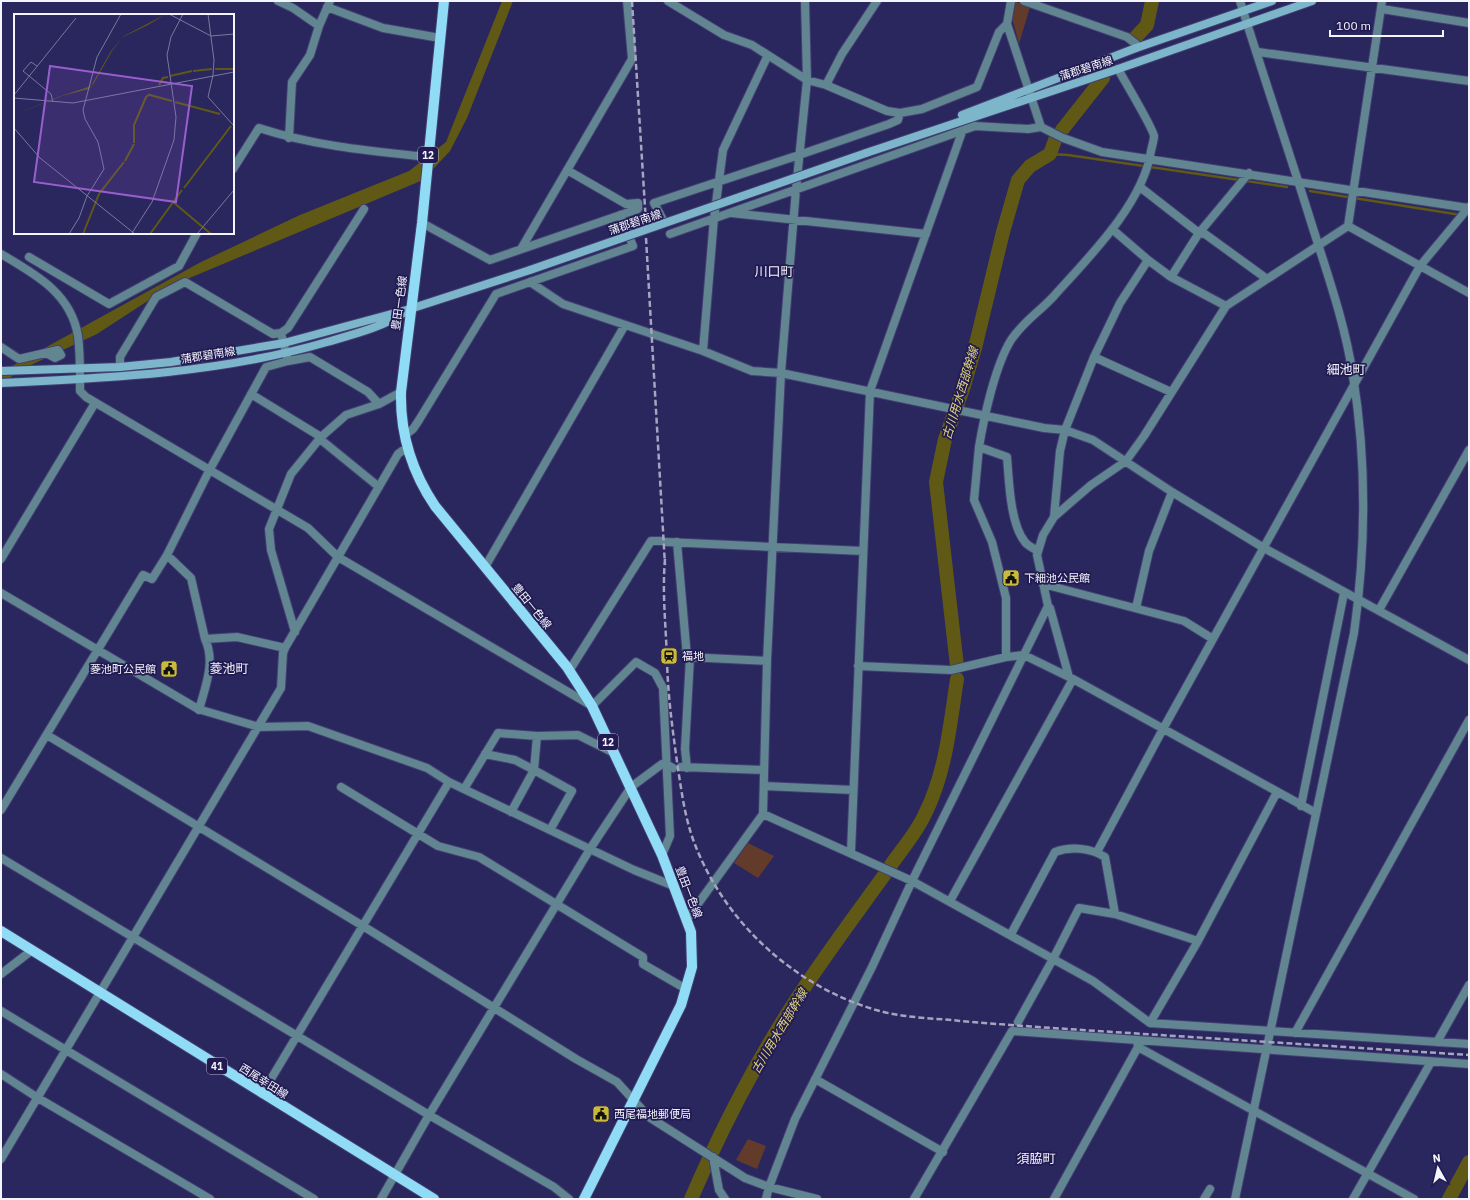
<svg xmlns="http://www.w3.org/2000/svg" width="1470" height="1200" font-family="'IBM Plex Sans','Noto Sans JP',sans-serif">
<style>
.green{fill:#633b2b}
.water{fill:#605815}
.lines{fill:none;stroke-linecap:round;stroke-linejoin:round}
.stream{stroke:#605815;stroke-width:2.5}
.river{stroke:#605815;stroke-width:14}
.minor-casing{stroke:#423f71;stroke-width:10}
.tertiary-casing{stroke:#423f71;stroke-width:10}
.secondary-casing{stroke:#423f71;stroke-width:10}
.primary-casing{stroke:#423f71;stroke-width:12}
.minor{stroke:#628592;stroke-width:8}
.tertiary{stroke:#628592;stroke-width:8}
.secondary{stroke:#7db5ca;stroke-width:8}
.primary{stroke:#90dbf5;stroke-width:10}
.rail{stroke:#a6a4bf;stroke-width:2.5;stroke-dasharray:6 3;stroke-linecap:butt}
.secondary-bridge-casing{stroke:#423f71;stroke-width:10;stroke-linecap:butt}
.secondary-bridge{stroke:#7db5ca;stroke-width:8}
.labels{text-anchor:middle;dominant-baseline:central;stroke-width:3.5;stroke-linejoin:round;paint-order:stroke}
.shield{fill:#211b52;stroke:#b5b3c9;stroke-width:1}
.shield-label{font-size:10px;font-weight:bold;fill:#f4f4fc}
.street-label{font-size:11px;fill:#f4f4fc;stroke:#211b52}
.poi-label{font-size:11px;fill:#f4f4fc;stroke:#211b52;text-anchor:start}
.water-label{font-size:12px;font-style:italic;fill:#e1d67a;stroke:#211b52}
.quarter-label{font-size:13px;fill:#f4f4fc;stroke:#211b52}
.inset-river{fill:none;stroke:#605815;stroke-width:2}
.inset-road{fill:none;stroke:#7b789d;stroke-width:1}
.view{fill:#995ece;fill-opacity:0.15;stroke:#995ece;stroke-width:2}
.inset-edge{fill:none;stroke:#f4f4fc;stroke-width:2}
</style>
<rect width="100%" height="100%" fill="#2a265e"/>
<path class="green" d="M1014,1l16,6 -11,37 -8,-30z
M748,843l26,13 -16,22 -24,-15z
M748,1139l18,7 -9,23 -21,-9z"/>
<path class="water" d="M502,1h11l-46,117 -17,33 -27,29 -231,97 -29,14 -66,43 -68,32 -28,17v-11l200,-110 99,-47 109,-44 37,-29z"/>
<g class="lines">
<path class="stream" d="M1050,154l18,1 219,32
M1310,191l151,24"/>
<path class="river" d="M1135,38l12,-13 5,-24
M1062,130l41,-52
M957,666l-21,-184 9,-43 18,-50 12,-41 28,-116 15,-52 12,-14 20,-12 5,-14
M891,865c11,-16 26,-33 34,-51 21,-42 25,-89 32,-135
M691,1199c29,-67 63,-134 103,-196 29,-45 60,-86 91,-129
M1449,1199l20,-37"/>
<defs>
<path id="minor" d="M278,1l15,7 26,18
M668,1l56,34 28,10 55,35 19,5 61,26 13,2 22,-4 55,-22 22,-55 8,-8 4,-23
M1024,1l103,36 9,7v4
M327,7l56,21 57,10
M1382,9l87,14
M1007,24l34,103
M1258,52l211,29
M826,85l16,-31 35,-53
M289,138l3,-56 18,-27 9,-29 11,-25
M233,169l26,-41c55,18 111,23 168,29
M1140,187l59,46 6,1 62,45
M731,213l195,21
M662,218l-8,-15 145,-48 90,-31 9,-4 2,-7
M422,223l68,37 148,-51v-6l-12,1 -59,-34
M1348,226l121,67
M1112,229l36,31 23,17 55,29
M670,234l305,-108 53,3 13,-2 22,11 39,14 366,56
M521,249l111,-190 -5,-58
M29,257l80,47 70,-38 18,-33
M1171,277l28,-44 50,-60
M530,282l33,22 140,47 49,20 29,2 263,55 21,2 28,10 79,52 92,56 205,112
M1,347l18,12 39,-9 3,5 -6,3 -9,-5
M703,351l11,-133 9,-68 45,-95
M1094,357l77,35
M288,361l22,-4 58,35 11,12
M120,367v-10l36,-60 29,-15 88,52 8,-1
M80,380v11l6,6 222,131 30,29 254,149 44,-44 19,11 8,15 7,148 -8,19
M251,394l70,43
M405,435l8,-6 6,-9 77,-126 137,-48 -13,-31
M320,439l59,48
M979,447l-5,53 18,42 14,56v59
M1054,517l6,-66 5,-21 29,-73 26,-54 28,-43
M666,542l197,9
M677,542l10,115 80,4
M1038,551c-5,-3 -10,-5 -13,-9 -15,-18 -16,-62 -18,-85l-28,-10c5,-30 16,-81 32,-107 13,-19 27,-27 42,-43 35,-39 90,-93 98,-146 1,-5 3,-11 3,-15 -1,-8 -30,-56 -36,-67
M167,555l24,23 14,61 32,-2 48,11
M1,559l94,-156
M485,567l140,-242
M1043,584l141,37 29,18
M1,593l197,116 61,18 49,-1 119,42 22,14 185,88 40,16
M1048,606l2,2 19,69
M1136,608l13,-57 23,-59
M1379,610l90,-160
M295,632l-24,-82 -2,-21 22,-55 30,-37 25,-22 33,-11 22,-12
M858,666l93,4 55,-13 18,-2 49,24 243,134
M569,671l82,-130h11
M199,710c6,-23 17,-48 6,-71
M47,735l316,191 213,133 41,23 32,35 96,61 24,9 48,12
M537,736l-3,34 38,21 -22,39
M485,754l30,6 19,10 -23,42
M681,767l83,3
M687,768l-2,-19 5,-92
M764,786l89,4
M341,787l97,59 41,11 164,100v7l43,25
M464,789l34,-56 39,3 41,-1 34,17
M1301,806l43,-213
M1,810l142,-235 9,4 15,-24 42,-84 57,-104 22,-6 -7,-28 7,-5 76,-119
M763,814l149,67 181,100 57,42 319,21
M851,852l19,-461 92,-259
M1097,852l66,-123 257,-463 49,-59
M1,858l428,257 125,72 15,12
M950,901l123,-222
M687,919l76,-105 4,-153 14,-288 15,-184 11,-109 -2,-79
M1011,934l44,-82c16,-6 36,-4 50,5l10,57
M1,974l30,-23
M1,1011l313,188
M1018,1022l35,-63 26,-51 36,6 83,27
M1150,1023l48,-82 79,-149
M1295,1033l174,-313
M1137,1041l1,6 276,152
M1437,1042l32,-57
M1,1074l37,24 172,101
M815,1079l128,73
M262,1094l187,-312
M713,1157l6,33 6,9
M1,1159l280,-471 2,-35 2,-5 113,-194 4,-3 6,-1
M381,1199l48,-84 161,-266 41,-62 31,-23h4l7,4
M766,1199l3,-12 26,-68 77,-152 40,-86 136,-275 -11,-51 6,-20 11,-18 16,-14 21,-18 35,-24 18,-25 82,-130 122,-80 34,-225
M914,1199l98,-168 457,33
M1054,1199l84,-152
M1204,1199l6,-10
M1353,1199l78,-137"/>
<path id="tertiary" d="M1,254c34,20 70,39 77,82 2,15 2,30 2,44
M1235,1199l119,-566c12,-86 13,-171 -1,-257 -8,-53 -26,-103 -42,-154 -23,-74 -48,-147 -71,-221"/>
<path id="secondary" d="M962,115l174,-67 136,-47
M866,153l252,-84 194,-68
M1,371l119,-4 51,-5 113,-19 126,-34 120,-39
M1,383c110,-5 220,-10 326,-41 28,-8 57,-15 81,-32"/>
<path id="primary" d="M444,1l-22,222 -21,169c-1,42 11,80 34,114l132,161 25,39 70,149 29,77 1,35 -11,38 -97,194
M1,931l433,268"/>
</defs>
<use href="#minor" class="minor-casing"/>
<use href="#tertiary" class="tertiary-casing"/>
<use href="#secondary" class="secondary-casing"/>
<use href="#primary" class="primary-casing"/>
<use href="#minor" class="minor"/>
<use href="#tertiary" class="tertiary"/>
<use href="#secondary" class="secondary"/>
<use href="#primary" class="primary"/>
<path class="rail" d="M632,1l14,222
M646,238l19,327
M665,559c-3,35 1,67 2,102 1,37 6,72 11,108 4,25 7,49 16,73 30,80 100,144 182,168 27,8 57,8 85,11 46,4 91,7 137,10 124,8 247,16 371,24"/>
<defs>
<path id="secondary-bridge" d="M530,270l336,-117"/>
</defs>
<use href="#secondary-bridge" class="secondary-bridge-casing"/>
<use href="#secondary-bridge" class="secondary-bridge"/>
</g>
<defs>
<symbol id="civic-square" viewBox="-11 -11 22 22"><rect x="-9" y="-9" width="18" height="18" rx="4" fill="#c9ba3a" stroke="#211b52"/><path d="M-.6-6.5H3V-4.5H.6V-3L4-1V1h2V6H-6V1h2V-1L-.6-3ZM-1.2 2.5V6h2.4V2.5Z" fill="#111"/></symbol>
<symbol id="station-square" viewBox="-11 -11 22 22"><rect x="-9" y="-9" width="18" height="18" rx="4" fill="#c9ba3a" stroke="#211b52"/><path d="M-3-6H3Q5-6 5-4V2Q5 4 3 4L4.5 6H3L1.5 4h-3L-3 6H-4.5L-3 4Q-5 4-5 2V-4Q-5-6-3-6ZM-3.5-4v3h7v-3ZM-3.5 1v1.5H-2V1ZM2 1v1.5H3.5V1Z" fill="#111"/></symbol>
</defs>
<g fill-rule="evenodd">
<use href="#civic-square" x="1001" y="568" width="20" height="20"/>
<use href="#station-square" x="659" y="646" width="20" height="20"/>
<use href="#civic-square" x="159" y="659" width="20" height="20"/>
<use href="#civic-square" x="591" y="1104" width="20" height="20"/>
</g>
<g class="labels">
<g class="shield">
<rect x="418" y="147" width="20" height="16" rx="3"/>
<rect x="598" y="734" width="20" height="16" rx="3"/>
<rect x="207" y="1058" width="20" height="16" rx="3"/>
</g>
<g class="shield-label">
<text x="428" y="155">12</text>
<text x="608" y="742">12</text>
<text x="217" y="1066">41</text>
</g>
<g class="street-label">
<text transform="translate(1086 68) rotate(-18)">蒲郡碧南線</text>
<text transform="translate(635 222) rotate(-19)">蒲郡碧南線</text>
<text transform="translate(399 303) rotate(-82)">豊田一色線</text>
<text transform="translate(208 355) rotate(-9)">蒲郡碧南線</text>
<text transform="translate(532 606) rotate(51)">豊田一色線</text>
<text transform="translate(689 892) rotate(69)">豊田一色線</text>
<text transform="translate(264 1081) rotate(32)">西尾幸田線</text>
</g>
<g class="poi-label">
<text x="1024" y="578">下細池公民館</text>
<text x="682" y="656">福地</text>
<text x="156" y="669" text-anchor="end">菱池町公民館</text>
<text x="614" y="1114">西尾福地郵便局</text>
</g>
<g class="water-label">
<text transform="translate(960 393) rotate(-73)">古川用水西部幹線</text>
<text transform="translate(779 1031) rotate(-59)">古川用水西部幹線</text>
</g>
<g class="quarter-label">
<text x="774" y="271">川口町</text>
<text x="1346" y="369">細池町</text>
<text x="229" y="668">菱池町</text>
<text x="1036" y="1158">須脇町</text>
</g>
</g>
<g transform="translate(14 14)">
<rect width="220" height="220" fill="#2a265e"/>
<path d="M152,0l-18,11 -25,12 -11,14 -18,32 -5,6 -27,7 -48,19 44,-18 33,-11 20,-35 13,-15z" fill="#605815"/>
<path class="inset-river" d="M201,55h19M179,57l19,-2M156,62l22,-5M145,71l4,-7 5,-1M136,81l22,6M161,88l45,12M120,129v-18l12,-28 4,-3M111,147l9,-17M170,174l47,-62M159,188l38,32M69,220l16,-40 25,-32M136,220l32,-44"/>
<path class="inset-road" d="M155,0l42,22 23,-2M194,0l6,46 -1,15M23,52l-6,-4 -8,9 28,23 2,8M199,61l-5,22 26,29M0,81l62,-77M0,84l59,5 161,-31M0,114l26,30 95,76M118,219l20,-31 22,-62 2,-23 -9,-62 4,-18 12,-23M55,220l10,-16 8,-22 17,-27 -6,-27 -13,-23 -2,-9 14,-53 24,-43M183,220l37,-44"/>
<path class="view" d="M36,52l142,20 -16,116 -142,-20z"/>
<rect width="220" height="220" class="inset-edge"/>
</g>
<rect width="1470" height="1200" fill="none" stroke="#f4f4fc" stroke-width="4"/>
<g transform="translate(1438 1168) rotate(352)" stroke="#211b52" stroke-width="3" paint-order="stroke">
<path d="M0-3L7 15L0 10L-7 15Z" fill="#f4f4fc"/>
<text y="-6" font-size="11" font-weight="bold" text-anchor="middle" fill="#f4f4fc">N</text>
</g>
<path d="M1330 30v6h113v-6" fill="none" stroke="#f4f4fc" stroke-width="2"/>
<text x="1336" y="30" font-size="12" fill="#f4f4fc" stroke="#211b52" stroke-width="3" paint-order="stroke">100 m</text>
</svg>
